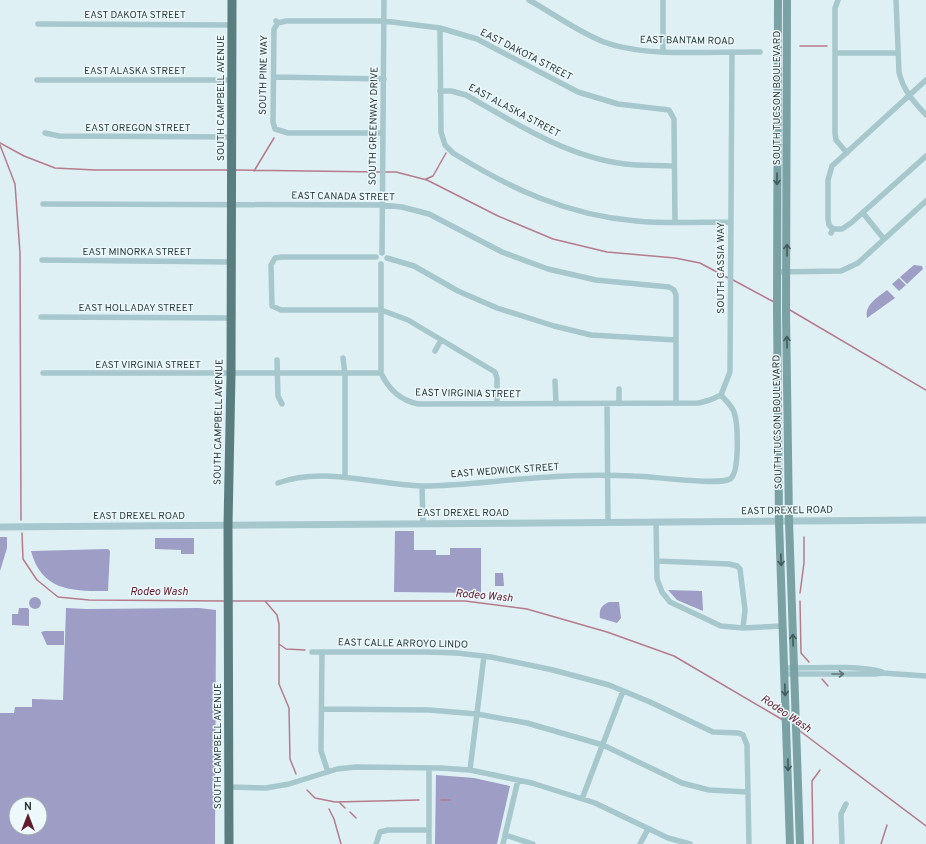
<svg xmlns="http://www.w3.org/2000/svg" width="926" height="844" font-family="Overpass,sans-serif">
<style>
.green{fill:#9e9dc6;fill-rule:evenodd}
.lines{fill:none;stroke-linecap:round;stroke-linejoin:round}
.stream{stroke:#b57b8b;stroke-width:1.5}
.minor{stroke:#a6c7cc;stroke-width:5.5}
.tertiary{stroke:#a6c7cc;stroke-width:7}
.secondary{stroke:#7aa1a3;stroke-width:8}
.primary{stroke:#5a7e7f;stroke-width:9}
.oneway{stroke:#425a5b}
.oneway2{stroke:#5c7476}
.labels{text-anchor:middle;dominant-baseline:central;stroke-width:3;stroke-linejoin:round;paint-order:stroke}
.street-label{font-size:10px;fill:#2a3c3c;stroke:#edf8fc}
.water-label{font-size:11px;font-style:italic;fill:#621b2c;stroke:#edf8fc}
</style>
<rect width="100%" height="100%" fill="#dff0f5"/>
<path class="green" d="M914,265l8,1 1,3 -16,15 -7,-7z
M899,278l7,7 -7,6 -7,-7z
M887,290l8,8 -28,20c-3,-13 11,-21 20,-28z
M395,531h19v19h22v5h14v-7h31v45l-87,-1z
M0,537h7v11l-7,23z
M155,538h39v16h-13v-4l-26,-1z
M108,549l2,2 -2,40c-35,0 -66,1 -77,-40z
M495,573h8l1,13h-9z
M668,590l34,1 1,20 -26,-11z
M29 603a6 6 0 1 1 12 0a6 6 0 1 1-12 0Z
M609,602h10l2,16 -4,5 -17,-5c-1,-8 1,-13 9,-16z
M19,608h9l1,2v16l-17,-1v-11h6z
M66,608l20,1 113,-1 17,2 -1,234h-215v-131h14l1,-6h17v-8l31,1zM16,804h24v24h-24z
M45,631h19v14h-17l-6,-13z
M436,775l38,3 36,8 -13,58h-62z"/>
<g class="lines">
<path class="stream" d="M800,46h27
M0,143l24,13 31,12 40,2h133
M0,145l15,39 5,69 1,267
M236,170l144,2
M254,171l20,-33
M384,172h12l31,8 71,36 55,23 54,13 68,6 25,5 30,16
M426,179l7,-3 13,-23
M733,280l41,22
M790,310l136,80
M22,533l1,26 14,21 21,17 31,3 135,1
M800,593l4,-30v-26
M232,601h233l62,8 80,23 67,24 109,64
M265,601l12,14 2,9v60l10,24 1,51 6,15
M800,601l1,52 8,9
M279,644l7,5 19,1
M822,679l6,7
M800,731l126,95
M307,790l8,8 20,4 84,-2
M441,800h9
M339,802l6,6
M329,809l5,10 7,25
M350,812l6,6
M813,844l-1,-63 8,-11
M881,844l6,-19"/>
<path class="minor" d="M529,0c25,14 49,32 75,42 43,16 110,9 156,10
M663,0v51
M838,0l-3,8v125l1,7 11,13
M896,0l3,72c4,18 14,29 27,43
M276,21l2,2 -4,6 -1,93 2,7 13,4h94
M278,23l8,-2h98l56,7 37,11 101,53 40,12 51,6 5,9 1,103
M38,24l194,1
M440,28l1,104 4,13 8,8c58,36 114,62 183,68 31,3 63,1 94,1
M835,53h63
M274,77l110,2
M37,80h195
M440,91h11l15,4c49,28 101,62 159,69 16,2 32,1 49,2
M45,133l14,3 173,1
M43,204l339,1 20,2 27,7 73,38 46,17 48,11 73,7 5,3 2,5v107
M863,213l21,26
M833,229l-4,-4 -1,-6v-39l4,-14 94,-86
M831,233l2,-4h9l9,-6 75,-67
M382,253c0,-85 2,-169 2,-253
M376,257h-94l-7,1 -4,7 1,41 9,4h100l27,10 87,52 2,6v26
M387,258l27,8 44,25 39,17 57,18 37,9 85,5
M42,260l189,2
M381,264v109c8,17 19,27 37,31l281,-1 11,-3 11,-5
M777,272l64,-1 17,-8 68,-62
M41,317l190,1
M435,351l6,-11
M343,358l2,16v103
M277,360l1,36 4,8
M43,373h338
M555,381l1,23
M619,389v15
M607,404l1,118
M278,483c46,-17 97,2 144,3 43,0 85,-7 127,-9 28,-2 57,-2 85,-1 18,0 84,10 96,3 10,-6 8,-56 4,-67 -2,-6 -9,-12 -13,-17l9,-23 2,-320
M422,486l1,37
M656,522l1,57 5,13 8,10 51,24 22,2 39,-2
M657,561l72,3 8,2
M737,566l3,3 5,41 -2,18
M312,652h114l31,1 34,4 62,13 56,15 41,17 63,30 26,1 4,2
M322,652l-1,99 7,21
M784,668c26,0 75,-3 98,4
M785,674h91l6,-1 44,3
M322,709l107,1 48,4 50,9 76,22 79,38 27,7 39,2
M743,735l4,10 2,99
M470,770l14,-114
M229,787l37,1 23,-4 48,-15 19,-2 84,1 30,2 62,13 63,20 73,35 22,6
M582,799l41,-108
M380,832l8,-2h41
M505,835l28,9
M376,844l4,-12
M429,844v-76
M503,844l15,-64
M640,844l8,-15
M842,844l-1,-30 5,-10"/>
<path class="tertiary" d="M0,527l926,-7"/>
<path class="secondary" d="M778,0l-1,308 2,213 11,323
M787,0l-1,313 3,208 11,323"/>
<path class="primary" d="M229,844l-1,-319 3,-150 1,-375"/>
</g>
<defs><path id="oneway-shaft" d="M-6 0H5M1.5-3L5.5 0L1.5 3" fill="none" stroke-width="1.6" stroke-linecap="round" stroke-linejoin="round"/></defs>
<g class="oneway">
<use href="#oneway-shaft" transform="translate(777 179) rotate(90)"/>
<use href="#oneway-shaft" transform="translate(787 250) rotate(-90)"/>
<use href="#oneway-shaft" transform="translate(787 342) rotate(-91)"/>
<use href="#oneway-shaft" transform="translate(781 560) rotate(88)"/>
<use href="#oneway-shaft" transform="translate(793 640) rotate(-92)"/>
<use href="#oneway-shaft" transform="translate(785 690) rotate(88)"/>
<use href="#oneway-shaft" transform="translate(788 765) rotate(89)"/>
</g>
<use class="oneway2" href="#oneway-shaft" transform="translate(838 674)"/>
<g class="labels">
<g class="street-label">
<text x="135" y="15">EAST DAKOTA STREET</text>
<text transform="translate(687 41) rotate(1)">EAST BANTAM ROAD</text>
<text transform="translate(526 55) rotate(27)">EAST DAKOTA STREET</text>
<text x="135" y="71">EAST ALASKA STREET</text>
<text transform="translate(264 75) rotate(-89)">SOUTH PINE WAY</text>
<text transform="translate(221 98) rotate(-90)">SOUTH CAMPBELL AVENUE</text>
<text transform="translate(777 98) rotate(-90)">SOUTH TUCSON BOULEVARD</text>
<text transform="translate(514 111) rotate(28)">EAST ALASKA STREET</text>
<text transform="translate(374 126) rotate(-89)">SOUTH GREENWAY DRIVE</text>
<text x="138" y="128">EAST OREGON STREET</text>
<text transform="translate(343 197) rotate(1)">EAST CANADA STREET</text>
<text x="137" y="252">EAST MINORKA STREET</text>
<text transform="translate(721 268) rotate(-90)">SOUTH CASSIA WAY</text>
<text x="136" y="308">EAST HOLLADAY STREET</text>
<text x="148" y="365">EAST VIRGINIA STREET</text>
<text transform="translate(468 394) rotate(1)">EAST VIRGINIA STREET</text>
<text transform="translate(219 422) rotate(-89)">SOUTH CAMPBELL AVENUE</text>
<text transform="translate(778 422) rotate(-91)">SOUTH TUCSON BOULEVARD</text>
<text transform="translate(505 471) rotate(-4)">EAST WEDWICK STREET</text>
<text transform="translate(787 511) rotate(-1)">EAST DREXEL ROAD</text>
<text x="463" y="513">EAST DREXEL ROAD</text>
<text x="139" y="516">EAST DREXEL ROAD</text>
<text transform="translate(403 644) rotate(1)">EAST CALLE ARROYO LINDO</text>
<text transform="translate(218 746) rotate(-90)">SOUTH CAMPBELL AVENUE</text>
</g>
<g class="water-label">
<text x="159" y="592">Rodeo Wash</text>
<text transform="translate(484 596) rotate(5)">Rodeo Wash</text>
<text transform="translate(786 714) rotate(34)">Rodeo Wash</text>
</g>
</g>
<g transform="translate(28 816)"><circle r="19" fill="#edf8fc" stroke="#9fadaf"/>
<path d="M0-3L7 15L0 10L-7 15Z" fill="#621b2c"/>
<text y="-6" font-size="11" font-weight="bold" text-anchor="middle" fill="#2a3c3c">N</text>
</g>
</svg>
